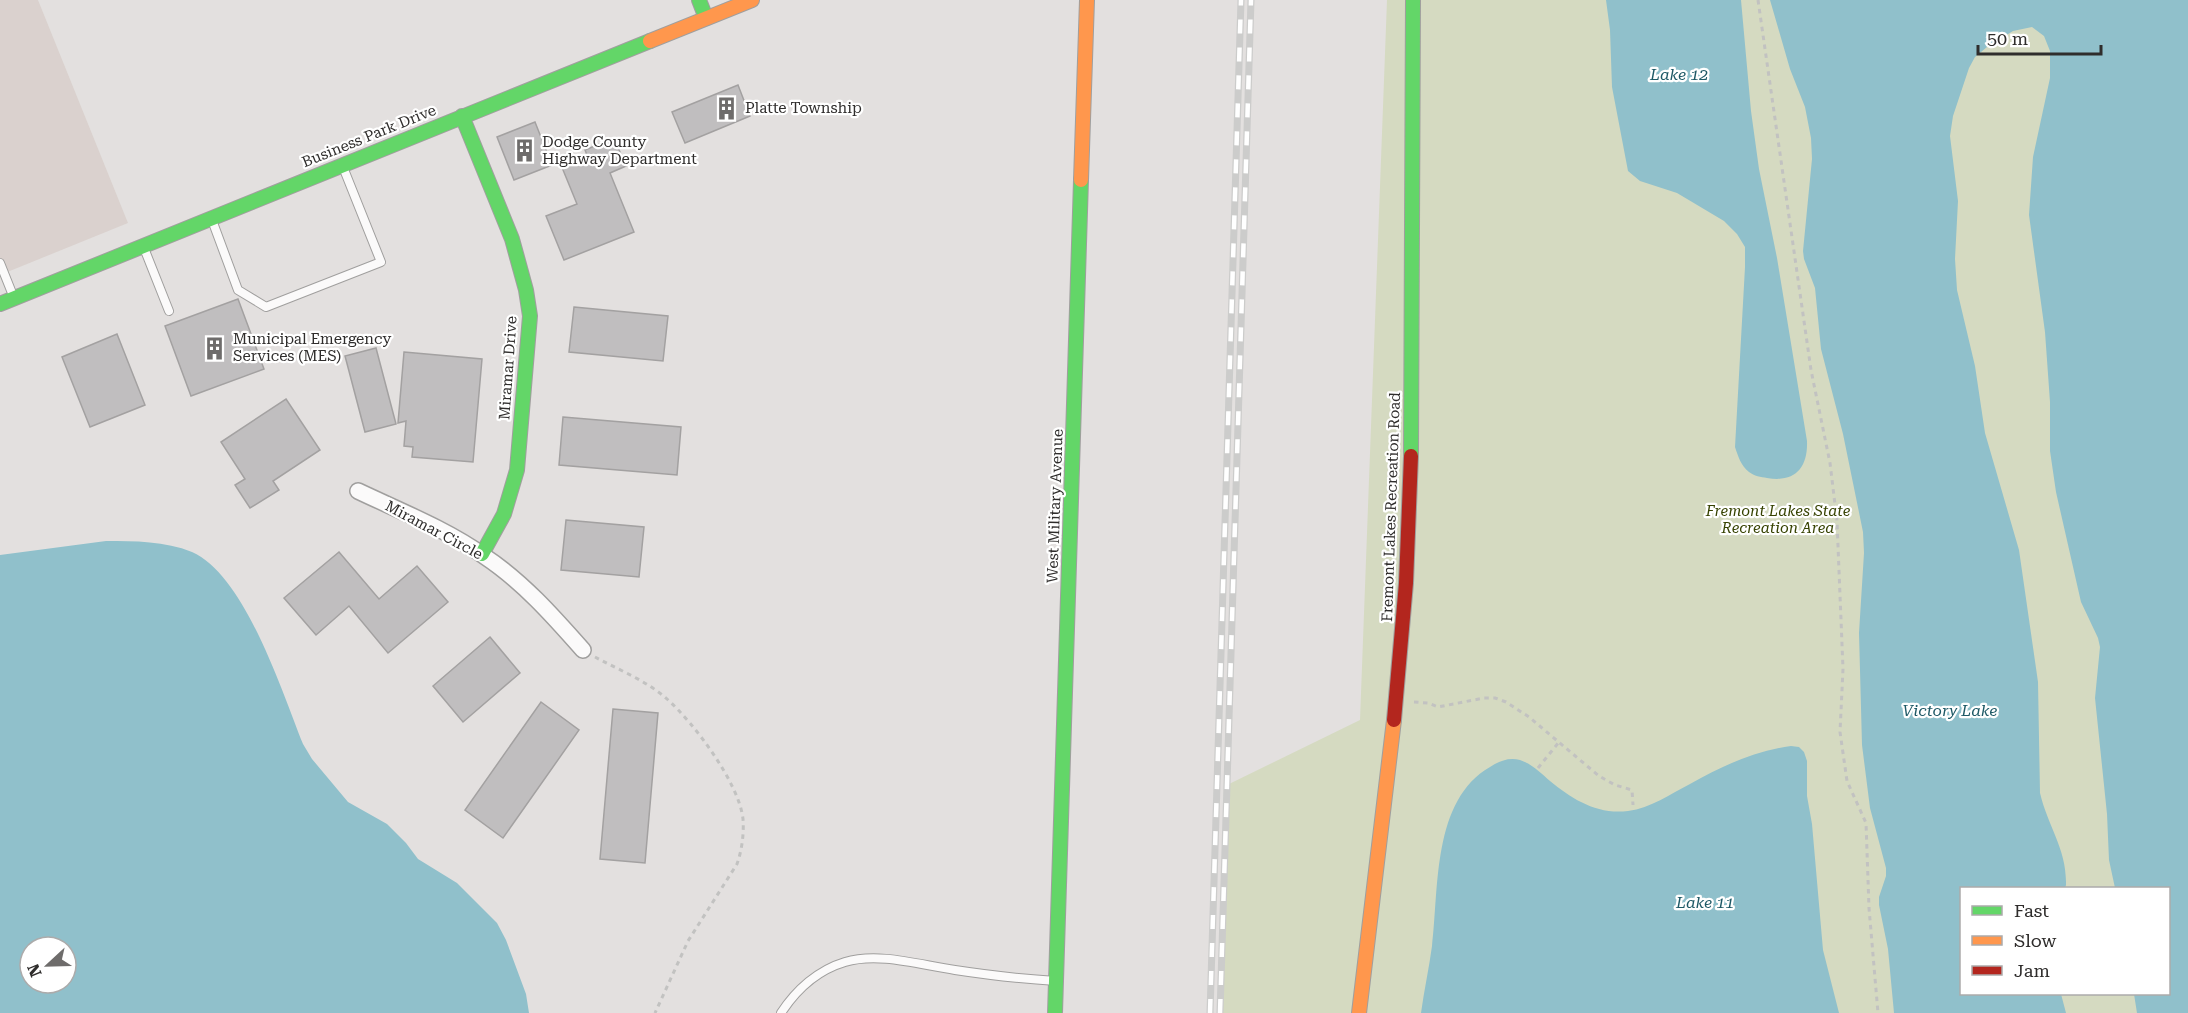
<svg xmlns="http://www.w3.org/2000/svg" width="2188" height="1013" font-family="'Roboto Serif',serif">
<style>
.built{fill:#dad1ce}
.green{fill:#d5dac1;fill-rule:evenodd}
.water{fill:#90c0cb;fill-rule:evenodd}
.building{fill:#c0bebf;stroke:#a3a1a1;stroke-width:1.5}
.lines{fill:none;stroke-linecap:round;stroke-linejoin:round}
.lane-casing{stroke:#a09f9e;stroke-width:10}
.street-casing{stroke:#a09f9e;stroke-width:18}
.fast-casing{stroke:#a09f9e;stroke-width:16}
.slow-casing{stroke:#a09f9e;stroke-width:16}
.jam-casing{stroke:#a09f9e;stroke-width:16}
.path{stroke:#c2c2c1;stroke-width:3;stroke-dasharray:4.5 4.5;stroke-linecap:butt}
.lane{stroke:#fbfafa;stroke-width:8}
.street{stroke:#fbfafa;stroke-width:15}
.fast{stroke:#63d668;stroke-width:14}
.slow{stroke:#ff974d;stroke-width:14}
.jam{stroke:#b3261e;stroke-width:14}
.rail-casing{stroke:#cccccb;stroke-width:7}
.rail{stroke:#fff;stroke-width:4.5;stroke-dasharray:14;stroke-linecap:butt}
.labels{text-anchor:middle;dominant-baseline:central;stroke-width:4.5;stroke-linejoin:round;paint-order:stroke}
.poi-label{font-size:15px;fill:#2f2d2c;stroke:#fff;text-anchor:start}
.street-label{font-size:15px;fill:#2f2d2c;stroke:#fff}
.park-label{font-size:15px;font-style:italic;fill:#364201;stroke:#fff}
.water-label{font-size:16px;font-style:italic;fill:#1e5966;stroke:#fff}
</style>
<rect width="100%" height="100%" fill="#e3e0df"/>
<path class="built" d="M0,0h38l90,223 -128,52z"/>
<path class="green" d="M1387,0h801v1013h-968l7,-228 133,-65zM1962,888h206v106h-206z"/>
<path class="water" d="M1606,0h135l10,111 8,58 18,89 30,183c1,27 -12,42 -40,37 -6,-1 -13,-2 -18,-6 -8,-6 -11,-16 -14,-25l10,-180v-20l-8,-13 -13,-13 -47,-28 -37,-12 -12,-10 -16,-84 -2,-57z
M1770,0h418v1013h-51l-3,-19h34v-106h-53l-6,-28 -2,-46 -12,-116 5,-51 -2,-9 -17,-36 -25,-110 -6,-41v-49l-5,-70 -16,-117 4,-58 17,-79v-27l-6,-15 -12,-9 -19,4 -26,16 -12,10 -6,11 -16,48 -3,20 8,65 -3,58 2,31 18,76 10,67 34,117 19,132 2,111c8,34 27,56 26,92l-1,3h-103v106h99l5,19h-172l-6,-64 -9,-44v-8l7,-21v-8l-16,-60 -8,-63 -3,-112 5,-80 -1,-21 -20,-98 -22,-85 -6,-61 -11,-29 -1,-8 9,-92 -1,-21 -6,-31 -15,-38z
M106,541c29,0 59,0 86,11 53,23 90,140 111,192l9,15 36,43 39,22 19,19 12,16 39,24 40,40 9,17 20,54 3,19h-529v-458zM30,947h36v36h-36z
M1791,746l8,1 5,5 3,9v35l5,28 11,126 16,63h-418c3,-22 8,-45 11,-67 7,-57 0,-146 58,-179 9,-6 19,-10 30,-7 12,4 21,13 30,21 22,18 47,34 78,30 23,-3 42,-17 62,-27 32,-18 64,-33 101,-38z"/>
<path class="building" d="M738,85l12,31 -65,27 -13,-31z
M535,122l17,43 -38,15 -17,-43z
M614,138l12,28 -16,7 24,59 -70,28 -18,-44 31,-12 -16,-39 26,-10 -2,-5z
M238,299l26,70 -73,27 -26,-70z
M574,307l94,9 -5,45 -94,-9z
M117,334l28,71 -55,22 -28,-70z
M376,348l20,76 -31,8 -20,-76z
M404,352l78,7 -9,103 -61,-5 1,-10 -9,-1 2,-25 -8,2z
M286,399l34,51 -47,31 6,9 -29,18 -15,-23 10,-6 -24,-37z
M563,417l118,10 -4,48 -118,-10z
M566,520l78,7 -5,50 -78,-7z
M339,552l40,47 38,-33 31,36 -60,51 -39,-47 -33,29 -32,-37z
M490,637l30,36 -57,49 -30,-36z
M541,702l38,28 -76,108 -38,-28z
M613,709l45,4 -13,150 -45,-4z"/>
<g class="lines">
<defs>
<path id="lane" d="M212,220l26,70 28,17 115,-45 -38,-95
M144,248l25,63
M0,263l14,35
M781,1013c15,-23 37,-43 64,-51 34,-10 75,3 110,8 33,5 67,9 101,11"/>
<path id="street" d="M358,491c42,20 88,38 126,65 38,25 69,60 99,94"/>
<path id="fast" d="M699,0l7,18
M462,116l50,123 14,51 4,26 -13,154 -13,44 -22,40
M0,304l650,-263
M1411,456l2,-456
M1055,1013l26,-833"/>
<path id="slow" d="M650,41l102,-41
M1081,180l6,-180
M1359,1013l35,-293"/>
<path id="jam" d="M1394,720l12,-137 5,-127"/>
</defs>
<use href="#lane" class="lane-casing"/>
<use href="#street" class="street-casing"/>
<use href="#fast" class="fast-casing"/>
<use href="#slow" class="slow-casing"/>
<use href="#jam" class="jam-casing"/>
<path class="path" d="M1758,0l53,370 19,93 7,58 6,148 -3,63 7,49 19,42 3,85 9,105
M595,657c24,13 52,24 72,42 27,24 72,84 76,120 1,15 -1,31 -6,45l-49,77 -33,72
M1414,702l14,1 10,4 46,-9h11l11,4 23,15 70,59 16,9 17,5 1,15
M1538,768l21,-26"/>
<use href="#lane" class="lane"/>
<use href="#street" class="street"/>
<use href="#fast" class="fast"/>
<use href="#slow" class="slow"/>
<use href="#jam" class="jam"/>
<defs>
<path id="rail" d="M1210,1013l31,-1013
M1220,1013l31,-1013"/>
</defs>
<use href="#rail" class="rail-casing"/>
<use href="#rail" class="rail"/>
</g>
<defs>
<symbol id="building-bare" viewBox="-9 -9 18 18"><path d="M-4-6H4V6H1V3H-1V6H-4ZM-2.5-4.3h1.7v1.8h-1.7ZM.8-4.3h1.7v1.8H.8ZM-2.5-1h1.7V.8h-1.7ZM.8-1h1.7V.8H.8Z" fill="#6e6c6b" stroke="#fff" stroke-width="2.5" paint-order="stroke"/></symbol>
</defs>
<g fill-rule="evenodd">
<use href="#building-bare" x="710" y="92" width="33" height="33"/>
<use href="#building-bare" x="508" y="134" width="33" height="33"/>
<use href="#building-bare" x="198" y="332" width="33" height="33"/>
</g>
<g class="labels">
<g class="poi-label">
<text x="745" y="108">Platte Township</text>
<text x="542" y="142">Dodge County<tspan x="542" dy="17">Highway Department</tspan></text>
<text x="233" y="339">Municipal Emergency<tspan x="233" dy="17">Services (MES)</tspan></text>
</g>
<g class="street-label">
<text transform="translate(369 136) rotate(-22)">Business Park Drive</text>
<text transform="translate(508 368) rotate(-86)">Miramar Drive</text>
<text transform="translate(1055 506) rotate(-88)">West Military Avenue</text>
<text transform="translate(1391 507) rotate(-88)">Fremont Lakes Recreation Road</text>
<text transform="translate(434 530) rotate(28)">Miramar Circle</text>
</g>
<g class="park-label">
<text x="1778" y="511">Fremont Lakes State<tspan x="1778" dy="17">Recreation Area</tspan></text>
</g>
<g class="water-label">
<text x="1679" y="74">Lake 12</text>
<text x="1950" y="710">Victory Lake</text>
<text x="1705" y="902">Lake 11</text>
</g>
</g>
<rect x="1960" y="887" width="210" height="108" fill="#ffffff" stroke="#acabab" stroke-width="1.5"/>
<rect x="1972" y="906" width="30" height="9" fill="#63d668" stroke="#acabab" stroke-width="1.5"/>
<text x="2014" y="917" font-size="18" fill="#2f2d2c">Fast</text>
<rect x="1972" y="936" width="30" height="9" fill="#ff974d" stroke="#acabab" stroke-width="1.5"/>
<text x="2014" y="947" font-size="18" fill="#2f2d2c">Slow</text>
<rect x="1972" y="966" width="30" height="9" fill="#b3261e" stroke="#acabab" stroke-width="1.5"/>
<text x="2014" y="977" font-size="18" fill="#2f2d2c">Jam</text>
<g transform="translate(48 965) rotate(248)"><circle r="28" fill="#ffffff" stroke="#acabab" stroke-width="1.5"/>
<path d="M0-4.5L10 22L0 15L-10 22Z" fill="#6e6c6b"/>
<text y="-9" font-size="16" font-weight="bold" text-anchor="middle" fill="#2f2d2c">N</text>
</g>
<path d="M1978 45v9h123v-9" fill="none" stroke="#2f2d2c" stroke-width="3"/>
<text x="1987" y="45" font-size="18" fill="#2f2d2c" stroke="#ffffff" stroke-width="4.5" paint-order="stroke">50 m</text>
</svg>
